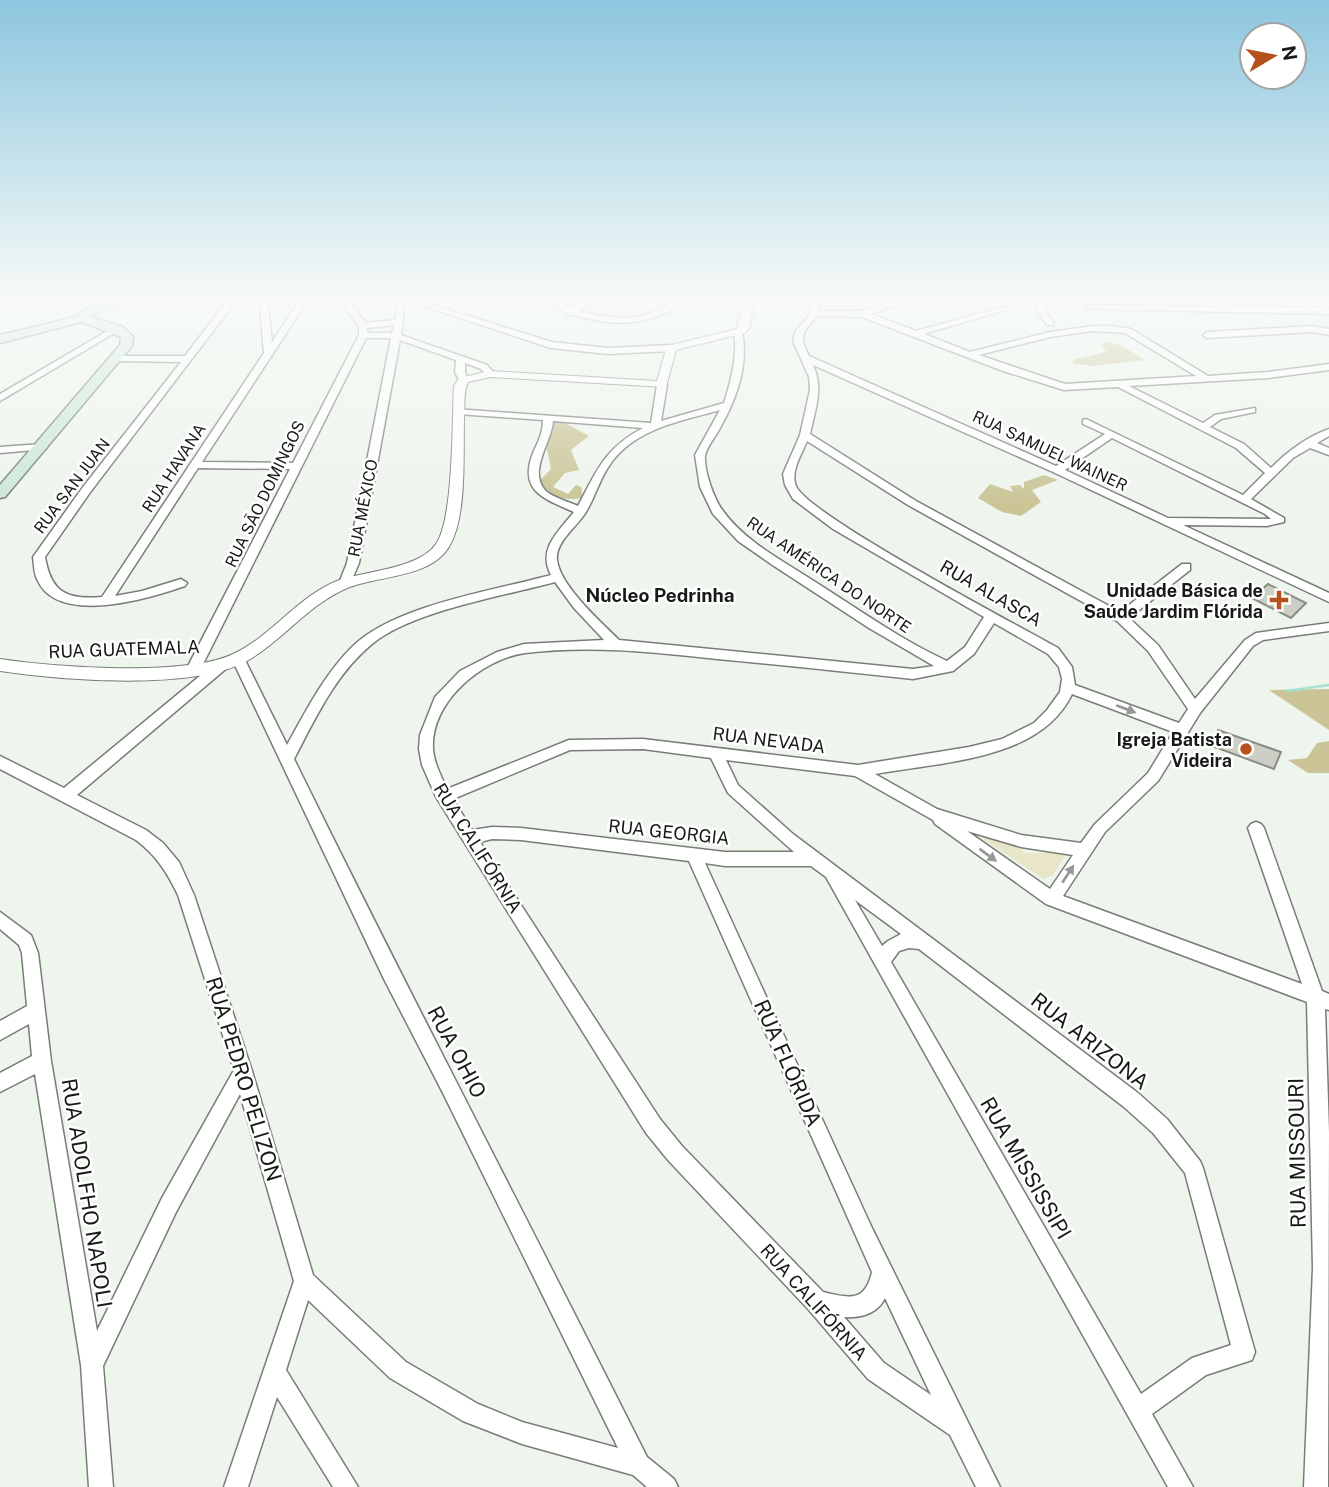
<svg xmlns="http://www.w3.org/2000/svg" width="1329" height="1487" font-family="'Public Sans',sans-serif">
<style>
.green{fill:#e8e5c8}
.forest{fill:#cac496}
.lines{fill:none;stroke-linecap:round;stroke-linejoin:round}
.stream{stroke:#a6e0d1;stroke-width:2.5}
.building{fill:#cdcfc7;stroke:#8b8d85;stroke-width:2}
.minor-casing{stroke:#787e77;stroke-width:3}
.tertiary-casing{stroke:#787e77;stroke-width:2}
.secondary-casing{stroke:#787e77;stroke-width:3}
.minor{fill:#fff;fill-rule:evenodd}
.tertiary{fill:#fff;fill-rule:evenodd}
.secondary{fill:#cbe8d9;fill-rule:evenodd}
.oneway{fill:#979897}
.poi-dot{fill:#b5511c;stroke:#fff;stroke-width:2.5}
.labels{text-anchor:middle;dominant-baseline:central;stroke-width:5;stroke-linejoin:round;paint-order:stroke}
.far-street-label{font-size:16px;fill:#181a18;stroke:#fff}
.poi-label{font-size:18px;font-weight:bold;fill:#181a18;stroke:#fff;text-anchor:end}
.street-label{font-size:18px;fill:#181a18;stroke:#fff}
.neighbourhood-label{font-size:19px;font-weight:bold;fill:#181a18;stroke:#fff}
.near-street-label{font-size:21px;fill:#181a18;stroke:#fff}
</style>
<rect width="100%" height="100%" fill="#eef5ed"/>
<path class="green" d="M985,836l16,1 25,16 41,-1 -14,23 -9,4 -60,-39z"/>
<path class="forest" d="M1106,342l15,3 24,15 -54,6 -18,-3v-3l33,-8 -5,-8z
M553,422h10l26,14 -18,14 8,20 -14,3 -12,14 15,7 8,-9 5,2 2,11c-18,3 -33,0 -43,-18l11,-11 -6,-29 8,-10z
M1044,475l14,5 -26,10 9,12 -20,14 -19,-4 -24,-14 12,-14 23,8 -3,-6 10,-1 4,4v-7z
M1329,689v41l-60,-40z
M1329,741v32h-21l-20,-13 19,-2 10,-15z"/>
<g class="lines">
<path class="stream" d="M1287,691l42,-6"/>
</g>
<path class="building" d="M1268,584l38,19 -15,15 -39,-20z
M1218,730l63,22 -7,17 -62,-23z"/>
<g class="lines">
<defs>
<path id="minor" d="M230,297h9l-148,194 -46,66c6,35 21,43 57,40l162,-244 -5,-56h8l5,45 25,-38 -20,-7 23,3 2,-3h8l-108,165 91,1 66,-128v-9l-21,-29h8l19,26 30,-3 3,-16 7,-2 -4,33 86,30 8,9 -8,2 -6,-7 -16,-6v9l3,8 -8,2 -5,-10 1,-12 -56,-20 -41,223 -10,23h-8l-2,-3 8,-20 44,-225h-25l-165,330 -7,5 -7,-5 103,-199 -92,-1 -83,128 27,-5 39,-12 6,4 -2,3c-35,12 -128,41 -148,-7 -3,-6 -3,-15 -4,-22l50,-70 98,-125 -64,-1 -4,-3 1,-2h71zM394,325l-2,8h-25v-5z
M537,297h11l24,11 17,-11h10l-20,14c24,6 52,11 75,1 13,-5 22,-15 35,-15 -26,24 -61,30 -95,23 -9,-2 -18,-5 -27,-5l-1,-3z
M811,297h8v14h43l44,-14h13l-48,17 45,17 90,-25v4l-82,24 46,18 80,-20 43,-6h19l19,3 77,47 60,-4 61,-8v6l-61,8 -139,8 74,37 12,-8 40,-7v4l-34,7 -11,8 34,17 27,24c17,-17 36,-31 58,-39v7l-12,7 12,5v7l-19,-7 -17,10 -42,41 33,19v4l-17,4 -84,-1 146,68v9l-276,-130 -240,-107c11,23 2,45 -3,69l106,67 204,111 62,-48h8v6l-61,48 29,27 37,54 50,-59 11,-7 73,-10v8l-66,9 -10,6 -53,67 -42,68 -53,51 -42,64 239,88 -54,-156 3,-4 5,-2 5,2 3,4 58,163 7,3v16l-4,-1 4,123 -1,355h-24l9,-219 -6,-266 -261,-98 -111,-80 -2,-4 -78,-44 -129,-16 12,25 55,49 345,259 29,26 33,42 3,7 52,184 -3,8 -46,15 -54,39 41,73h-25l-342,-610 -15,-11h-86l-20,-3 166,363 129,261h-24l-26,-52 -82,-56 -59,-69 -141,-150 -22,-27 -210,-336 -14,-32 -3,-16 1,-14 15,-38 25,-26 37,-19 27,-8 80,-4 -30,-32 -19,-26c-51,14 -143,29 -183,62 -36,29 -57,75 -78,115 115,234 236,465 353,698l27,22 4,8h-31l-14,-12 -111,-31 -59,-23 -73,-43 -82,-78 -22,70 72,117h-25l-56,-90 -29,90h-24l70,-206 -54,-187 -64,118 -73,154 10,121h-24l-8,-122 -46,-291 -35,18v-19l32,-17 -3,-32 -29,16v-19l27,-15 -5,-53 -3,-8 -19,-16v-17l31,23 7,18 13,108 46,270 65,-133 72,-128 -56,-175c-11,-23 -22,-40 -42,-55l-136,-71v-13l64,32 154,-127h10l1,3 -1,3 -151,128 69,35 17,13 16,19 15,33 58,176 61,204 93,87 72,42 44,18 96,26 -176,-357 -58,-112 -152,-320 6,-5 5,2 44,89c19,-34 37,-70 65,-98 43,-42 141,-56 199,-72 -14,-26 8,-44 23,-63 -29,-13 -56,-20 -41,-59 5,-11 10,-20 10,-33l-85,-6 -3,-1v-4l196,14 6,-38 5,-3 5,3 -6,36 63,-18c7,-22 14,-48 10,-71l4,-3 4,3c7,33 -6,68 -22,96 -4,8 -14,20 -15,28 -1,15 9,43 18,55 23,32 64,52 97,74 41,26 83,56 127,76l18,-14 19,-30 -151,-88 -40,-30 -8,-14 -2,-11 17,-39 10,-45 -1,-13 -16,-36 2,-9 16,-19zM817,316l45,1 141,54 61,19 54,-3 118,61 29,25 -22,22 -157,-76 -3,1v4l22,10 -49,32 -247,-110c-11,-21 -6,-23 8,-40zM1093,331l32,2 71,43 -131,8 -86,-29 71,-18zM720,410l-25,45 5,32 13,27 25,27 36,25 95,62 65,38 -21,3 -294,-29c-18,-18 -59,-54 -62,-80 -2,-17 18,-32 27,-45 11,-16 15,-36 27,-52 25,-35 71,-42 109,-53zM553,421l90,7c-38,20 -46,42 -65,78 -9,-4 -23,-8 -31,-14 -21,-19 5,-50 6,-71zM1112,438l153,76 6,5 -103,-1 -103,-48zM807,441l101,64 209,116 31,30 40,58 -9,14 -104,-38 -3,-18 -14,-19c-41,-23 -250,-133 -262,-162 -6,-15 6,-32 11,-45zM994,623l54,31 11,13 3,12 -2,13 -13,18 -13,13 -32,16 -33,8 -111,18 -215,-26 -74,1 -122,49c-6,-13 -13,-26 -14,-40 -3,-47 49,-90 92,-96 64,-8 128,-1 192,6 65,6 131,13 196,20l40,-8 21,-17zM1072,694l101,38 -25,41 -53,51 -14,19 -60,-8 -84,-26 -62,-35c65,-12 165,-13 197,-80zM643,749l68,9 17,35 66,59h-69l-204,-24 -29,-1 -20,3 -19,-31 117,-49zM967,831l54,16 52,8 -23,34zM492,839l29,1 168,21 183,411c-7,31 -23,26 -49,20l-141,-146 -22,-27 -180,-277zM855,900l46,34 -13,7 -6,5zM909,948l10,1 205,158 29,26 32,40 46,172 -39,13 -51,36 -250,-432 8,-11zM885,1298l46,97 -47,-32 -40,-46c17,1 33,-3 41,-19z
M1039,297h8l-2,14 9,12 -1,2h-6l-10,-14z
M414,299l138,43 56,6 63,-3 4,3 -4,3 -63,3 -57,-6 -137,-45z
M1086,305l243,3v6l-240,-5h-3z
M1312,326l17,3v6l-17,-3 -105,6 -4,-3 4,-3z
M114,327l7,2 -121,72v-7z
M42,444l5,3 -1,2 -46,4v-6z"/>
<path id="tertiary" d="M744,297h10l-4,30 -5,6 -69,17 -10,37 -176,-10 -22,5c-5,11 -3,25 -4,37 -1,35 3,96 -14,126 -18,34 -74,30 -105,44 -38,17 -63,52 -98,72 -53,30 -187,19 -247,10v-12c53,8 186,18 233,-5 39,-18 64,-57 104,-73 27,-10 82,-12 99,-37 18,-26 16,-123 18,-158l5,-8 31,-7 167,10 10,-35 70,-17z"/>
<path id="secondary" d="M21,297l-1,2 -20,6v-7z
M120,297h17l-49,19 35,11 10,9 -1,10 -127,151 -5,1v-13l120,-140 1,-8 -39,-15 -82,21v-8l79,-19 1,-4z"/>
</defs>
<use href="#minor" class="minor-casing"/>
<use href="#tertiary" class="tertiary-casing"/>
<use href="#secondary" class="secondary-casing"/>
<use href="#minor" class="minor"/>
<use href="#tertiary" class="tertiary"/>
<use href="#secondary" class="secondary"/>
</g>
<defs><path id="oneway-solid" d="M-6-.8H1V-3.2L6.5 0L1 3.2V.8H-6Z" transform="scale(1.75)"/></defs>
<g class="oneway">
<use href="#oneway-solid" transform="translate(1126 709) rotate(21)"/>
<use href="#oneway-solid" transform="translate(988 855) rotate(36)"/>
<use href="#oneway-solid" transform="translate(1068 874) rotate(-57)"/>
</g>
<linearGradient id="sky" x2="0" y2="1"><stop stop-color="#8dc6df"/><stop offset="0.59" stop-color="#f7faf7"/><stop offset="1" stop-color="#f7faf7" stop-opacity="0"/></linearGradient>
<rect width="1329" height="506" fill="url(#sky)"/>
<g class="poi-dot">
<path d="M1275.5 589.5h7v7h7v7h-7v7h-7v-7h-7v-7h7z"/>
<circle cx="1246" cy="749" r="7"/>
</g>
<g class="labels">
<g class="far-street-label">
<text transform="translate(1050 451) rotate(25)">RUA SAMUEL WAINER</text>
<text transform="translate(174 468) rotate(-57)">RUA HAVANA</text>
<text transform="translate(72 486) rotate(-53)">RUA SAN JUAN</text>
<text transform="translate(265 494) rotate(-64)">RUA SÃO DOMINGOS</text>
<text transform="translate(363 508) rotate(-79)">RUA MÉXICO</text>
<text transform="translate(829 575) rotate(34)">RUA AMÉRICA DO NORTE</text>
</g>
<g class="poi-label">
<text x="1263" y="590">Unidade Básica de<tspan x="1263" dy="21">Saúde Jardim Flórida</tspan></text>
<text x="1232" y="739">Igreja Batista<tspan x="1232" dy="21">Videira</tspan></text>
</g>
<g class="street-label">
<text transform="translate(991 593) rotate(30)">RUA ALASCA</text>
<text transform="translate(124 649) rotate(-2)">RUA GUATEMALA</text>
<text transform="translate(769 740) rotate(7)">RUA NEVADA</text>
<text transform="translate(669 832) rotate(6)">RUA GEORGIA</text>
<text transform="translate(478 848) rotate(58)">RUA CALIFÓRNIA</text>
<text transform="translate(814 1302) rotate(48)">RUA CALIFÓRNIA</text>
</g>
<g class="neighbourhood-label">
<text x="660" y="595">Núcleo Pedrinha</text>
</g>
<g class="near-street-label">
<text transform="translate(1090 1041) rotate(38)">RUA ARIZONA</text>
<text transform="translate(457 1052) rotate(62)">RUA OHIO</text>
<text transform="translate(788 1063) rotate(66)">RUA FLÓRIDA</text>
<text transform="translate(244 1079) rotate(73)">RUA PEDRO PELIZON</text>
<text transform="translate(1297 1153) rotate(-91)">RUA MISSOURI</text>
<text transform="translate(1026 1168) rotate(60)">RUA MISSISSIPI</text>
<text transform="translate(87 1193) rotate(81)">RUA ADOLFHO NAPOLI</text>
</g>
</g>
<g transform="translate(1273 56) rotate(80)"><circle r="33" fill="#ffffff" stroke="#a3a3a3" stroke-width="2"/>
<path d="M0-5L12 26L0 18L-12 26Z" fill="#b5511c"/>
<text y="-10" font-size="19" font-weight="bold" text-anchor="middle" fill="#181a18">N</text>
</g>
</svg>
